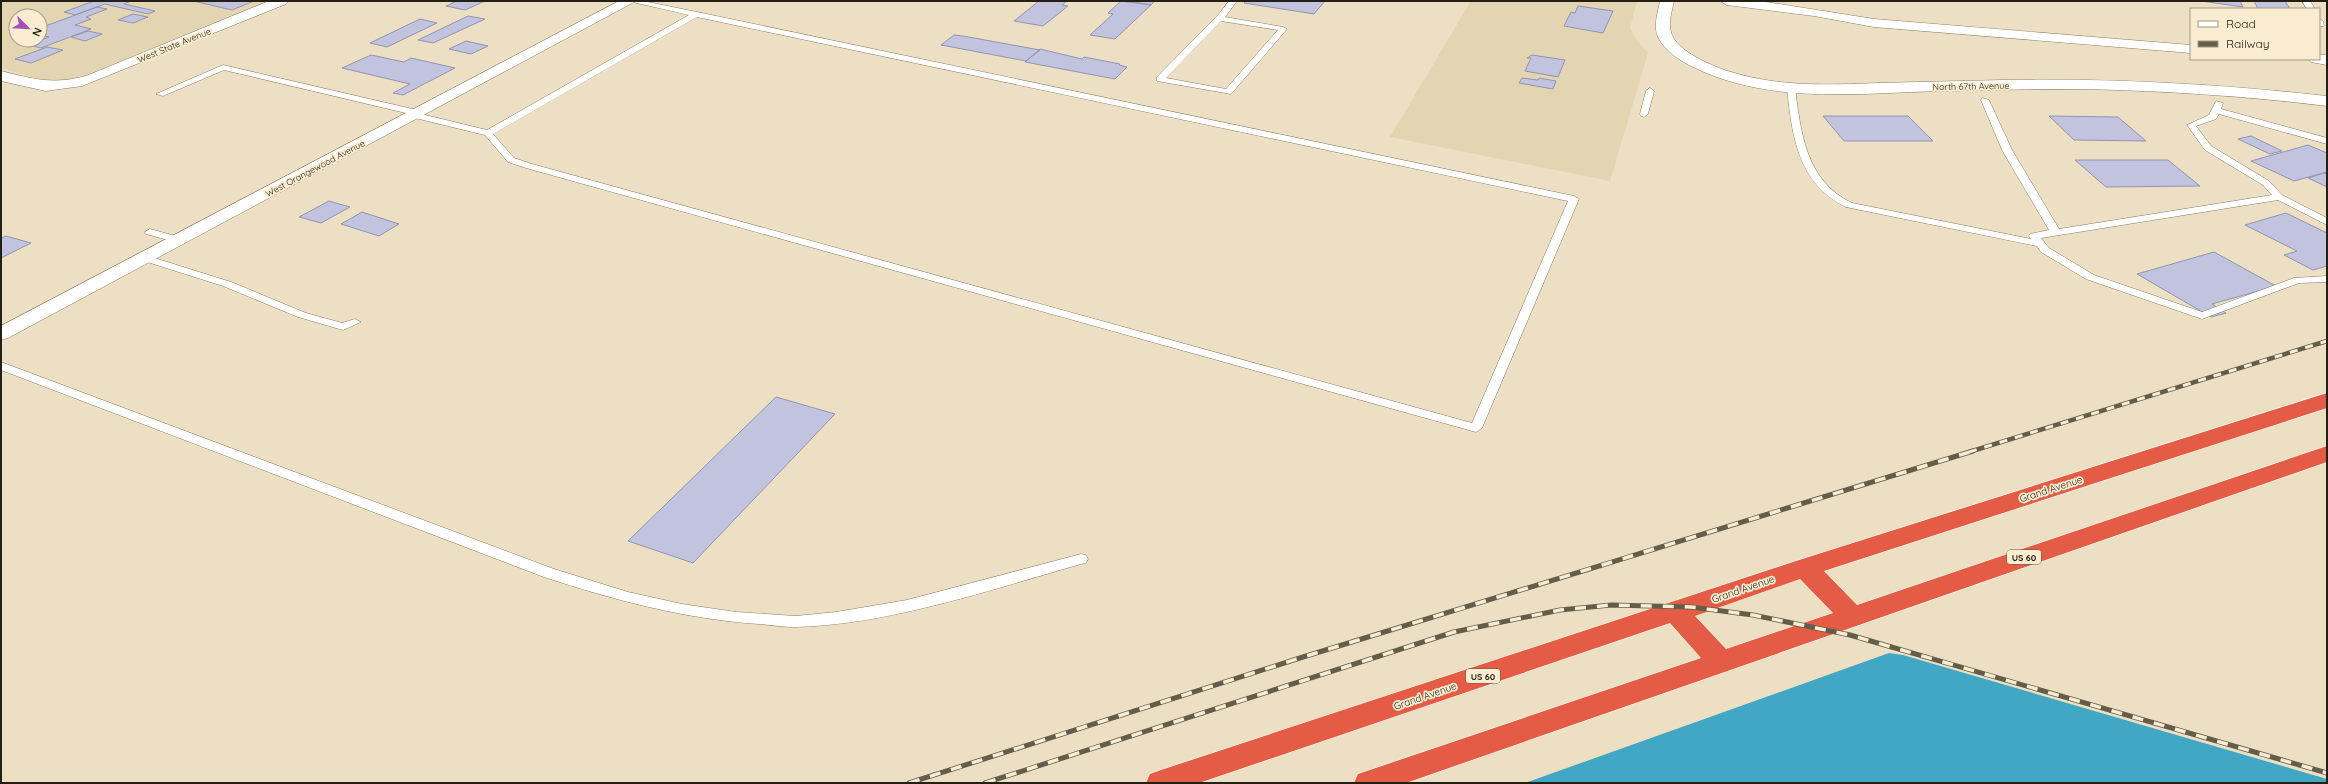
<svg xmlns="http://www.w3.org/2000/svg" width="2328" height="784" font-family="Quicksand,sans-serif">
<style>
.built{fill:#e3d4b2;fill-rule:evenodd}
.water{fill:#41a7c4}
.building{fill:#c1c3df;stroke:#9395b0}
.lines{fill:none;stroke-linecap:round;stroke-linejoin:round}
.lane-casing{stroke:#887d63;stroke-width:1}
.street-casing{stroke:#887d63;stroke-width:1}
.secondary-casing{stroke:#887d63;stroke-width:1}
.highway-casing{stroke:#fff;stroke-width:1}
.lane{fill:#fff;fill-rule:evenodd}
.street{fill:#fff;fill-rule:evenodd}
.secondary{fill:#fff;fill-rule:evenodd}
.highway{fill:#e45c45;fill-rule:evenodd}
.rail-far1-casing{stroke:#635d4c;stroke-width:4.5}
.rail-casing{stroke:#635d4c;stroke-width:5}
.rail-far1{stroke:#f9ecd0;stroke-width:3;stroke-dasharray:8;stroke-linecap:butt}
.rail{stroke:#f9ecd0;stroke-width:3.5;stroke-dasharray:11;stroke-linecap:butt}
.labels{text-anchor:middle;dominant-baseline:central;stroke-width:3.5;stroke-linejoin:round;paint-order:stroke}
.far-street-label{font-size:9px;fill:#231f14;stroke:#f9ecd0}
.shield{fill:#f9ecd0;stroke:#635c4c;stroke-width:1}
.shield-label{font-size:9px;font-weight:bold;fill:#231f14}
.street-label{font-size:10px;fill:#231f14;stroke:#f9ecd0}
</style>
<rect width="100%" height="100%" fill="#ecdfc3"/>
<path class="built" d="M1,1h271l-149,61 -40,15 -30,6 -52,-15zM16,16h24v24h-24z
M1471,1h166l-7,27 5,10 13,15 -38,128 -220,-44z"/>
<path class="water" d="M1889,653l14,2 424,124v4h-802z"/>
<path class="building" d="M94,1h37l-7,3 31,7 -7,3 -43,-10 -30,11 -11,-3z
M193,1h61l-22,9z
M457,1h28l-20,9 -19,-4z
M1039,1h28l-5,4 6,1 -25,20 -29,-5z
M1121,1l30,4 -36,34 -25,-4 23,-21 -5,-1z
M1128,1h27l-4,4z
M1246,1h79l-11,13 -70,-11z
M2201,1h39l3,6z
M2254,1h31l5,8h-32z
M1578,6l35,5 -10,22 -39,-7 7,-14 4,1z
M97,7l10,2 -21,8 5,2 -16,6 16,4 -50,19 -12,-3 20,-8 -9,-2v-7z
M133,14l15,3 -15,6 -15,-3z
M468,16l17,3 -52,24 -15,-3z
M420,19l17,4 -50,24 -17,-4z
M88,31l14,3 -17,7 -14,-4z
M954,35l9,1 77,14 -14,11 -85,-16z
M466,41l22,5 -17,8 -22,-5z
M47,47l16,3 -32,13 -16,-4z
M1040,49l42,10 2,-2 36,7 -1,1 8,2 -12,12 -90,-17z
M371,55l33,7 7,-4 44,10 -52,27 -10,-2 17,-9 -68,-16z
M1532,55l33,5 -7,17 -33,-6 6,-13h-4z
M1522,78l16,2 1,-2 17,3 -3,8 -34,-6z
M1823,116h85l25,25h-89z
M2049,116l69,1 28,24 -72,-1z
M2251,136l31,15 -12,3 -32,-15z
M2308,145l19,8v19l-33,9 -43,-20z
M2075,160h93l32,26 -94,1z
M2324,173l3,1v13l-19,-9z
M329,201l21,6 -29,16 -22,-6z
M362,212l37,12 -20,12 -38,-12z
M2286,213l41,20v33l-14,4 -29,-15 13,-4 -52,-26z
M6,236l25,7 -30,15v-20z
M2214,252l62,34 -64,18 14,9 -15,4 -74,-43z
M776,397l59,17 -142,149 -65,-22z"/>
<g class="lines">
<defs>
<path id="lane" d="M628,1h15l54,11 877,184 5,3 -97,229 -6,4 -950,-264 -18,-6 -23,-27 -74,-18 -1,-3 -186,-44 -61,26 -7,-2 67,-29 194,45 3,1 1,3 66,16 202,-115zM697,17l871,184 -96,222 -940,-259 -18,-6 -21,-24z
M1229,1h8l-12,16 58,10 4,2 -56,65 -74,-13v-4l62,-63zM1221,21l57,9 -52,59 -60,-11z
M2302,1h8l5,8h-8z
M2319,19l4,2 1,5h-5z
M1791,85l4,3c6,46 11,93 57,115l179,36 -2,-3 1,-2 19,-4 -47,-80 -21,-50 1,-2 7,2 23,50 47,79 213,-34 -9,-10 -58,-35 -18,-25 22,-10 7,-14 7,2 -2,6 106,29v6l-108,-30 -3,5 -20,7 15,20 58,35 13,14 45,23v7l-49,-25 -237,38 8,10 45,27 108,37 92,-34 33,-2v6l-28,1 -97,36 -116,-40 -45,-27 -4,-6 -191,-39c-48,-23 -54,-71 -59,-119z
M1650,88l4,3 -6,23 -4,3 -3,-1 -1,-2 6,-23z
M150,229l33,9 1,2 -5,3 -33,-9 -1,-2z
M145,255l86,27 75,31 36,10 13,-4 6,3 -18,8 -45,-13 -75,-31 -82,-26 -1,-2 1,-2z
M1,362l553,207 74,23 54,12 54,8 60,4 40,-4 71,-12 174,-46 5,1 2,4 -2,4 -5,1c-88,25 -194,61 -286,63 -12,0 -24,-2 -36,-3 -74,-5 -145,-24 -215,-47l-543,-207z"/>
<path id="street" d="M269,1h19l-2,3 -204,82 -36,5 -45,-10v-10c33,8 51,14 85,5z"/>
<path id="secondary" d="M619,1h17l-628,337 -7,2v-14z
M1660,1h14c-2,10 -6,21 -3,31 4,19 43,35 60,40 49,15 97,13 147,11 42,-1 83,-2 124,-3 109,-2 217,4 325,16v10c-81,-10 -161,-15 -243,-17 -47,0 -94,1 -141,2 -84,2 -173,14 -250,-24 -13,-6 -29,-17 -35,-30 -5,-11 0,-25 2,-36z
M1720,1h40l114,18 317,26v8l-317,-26 -60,-11 -87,-11z
M2319,55h8v10l-16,-3 -3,-3h11z"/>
<path id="highway" d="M2327,393v15l-503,163 33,34 470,-159v16l-921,321h-52l4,-9 343,-116 -31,-35 -471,160h-53l4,-9 11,-4 635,-209zM1800,579l33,34 -107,36 -31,-33z"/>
</defs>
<use href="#lane" class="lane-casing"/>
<use href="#street" class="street-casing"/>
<use href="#secondary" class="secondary-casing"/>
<use href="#highway" class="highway-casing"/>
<use href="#lane" class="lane"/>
<use href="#street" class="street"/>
<use href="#secondary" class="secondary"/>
<use href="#highway" class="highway"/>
<defs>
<path id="rail-far1" d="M1969,452l358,-111"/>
<path id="rail" d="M909,783l394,-126 670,-206
M985,783l469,-151 106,-22 51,-5 80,2 62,8 97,20 477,138"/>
</defs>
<use href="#rail-far1" class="rail-far1-casing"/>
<use href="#rail" class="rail-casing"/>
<use href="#rail-far1" class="rail-far1"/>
<use href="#rail" class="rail"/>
</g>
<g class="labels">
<g class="far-street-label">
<text transform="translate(174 45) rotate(-22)">West State Avenue</text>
<text transform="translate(1971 86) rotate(-1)">North 67th Avenue</text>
<text transform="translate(315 168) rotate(-28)">West Orangewood Avenue</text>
</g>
<g class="shield">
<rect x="2007" y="550" width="34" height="14" rx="3"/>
<rect x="1466" y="669" width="34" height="14" rx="3"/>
</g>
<g class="shield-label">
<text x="2024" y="557">US 60</text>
<text x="1483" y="676">US 60</text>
</g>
<g class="street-label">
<text transform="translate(2051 489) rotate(-18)">Grand Avenue</text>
<text transform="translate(1743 589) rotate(-19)">Grand Avenue</text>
<text transform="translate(1425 696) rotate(-19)">Grand Avenue</text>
</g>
</g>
<rect width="2328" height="784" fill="none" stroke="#231f14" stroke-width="4"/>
<rect x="2190" y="8" width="130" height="52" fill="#f9ecd0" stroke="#a39a85"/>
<rect x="2198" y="21" width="20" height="6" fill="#ffffff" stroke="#a39a85"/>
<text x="2226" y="28" font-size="12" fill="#231f14">Road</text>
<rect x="2198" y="41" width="20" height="6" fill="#635d4c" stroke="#a39a85"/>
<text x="2226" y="48" font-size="12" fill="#231f14">Railway</text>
<g transform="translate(28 28) rotate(114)"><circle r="19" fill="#f9ecd0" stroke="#a39a85"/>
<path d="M0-3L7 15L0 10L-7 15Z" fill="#a84db9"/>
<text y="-6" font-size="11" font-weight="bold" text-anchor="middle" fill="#231f14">N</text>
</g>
</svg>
